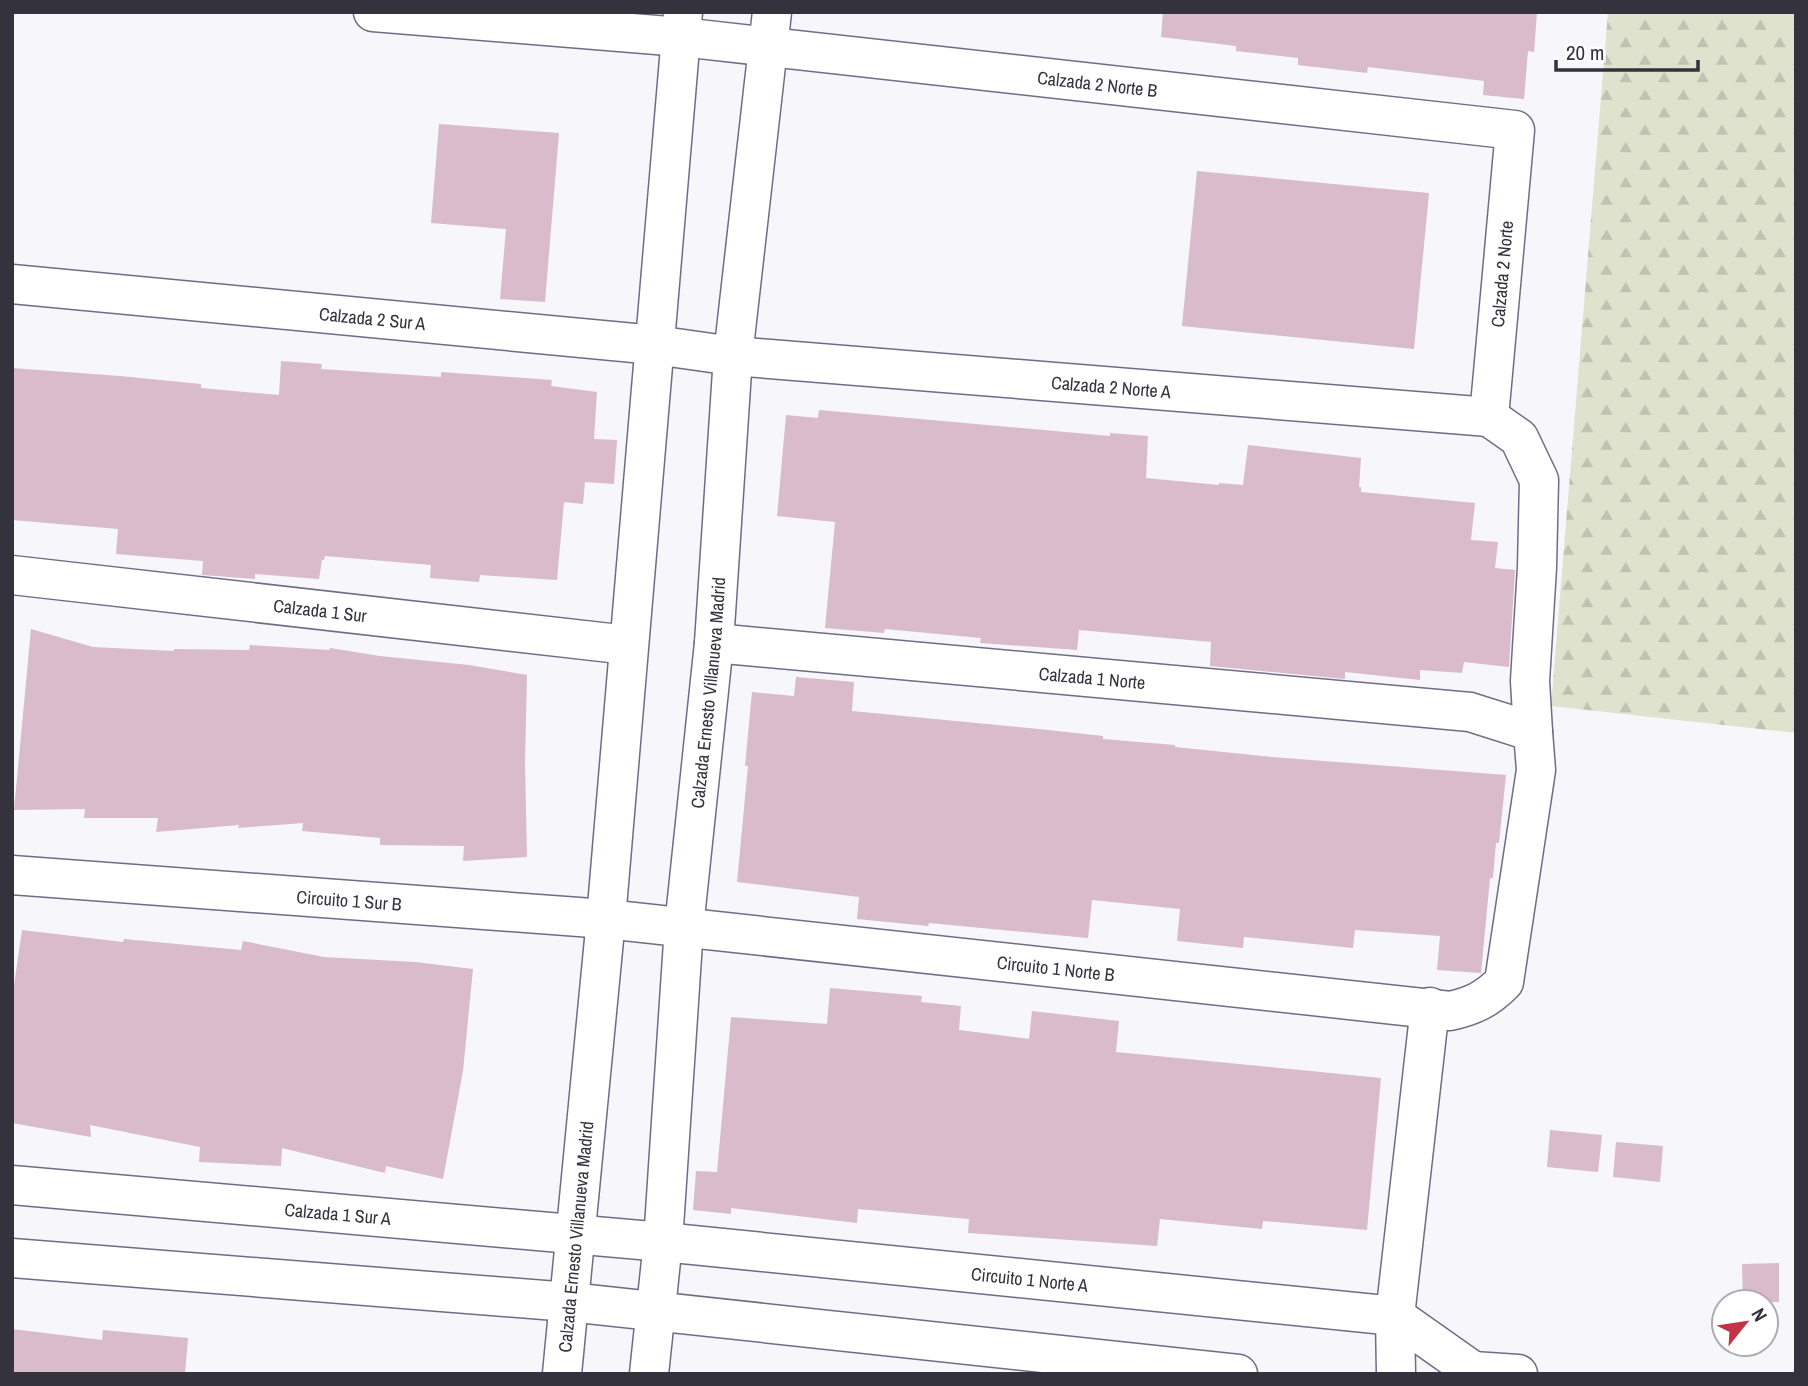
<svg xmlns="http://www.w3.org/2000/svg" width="1808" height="1386" font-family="'Archivo Narrow',sans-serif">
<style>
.forest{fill:url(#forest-firs)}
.building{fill:#d9bbcc}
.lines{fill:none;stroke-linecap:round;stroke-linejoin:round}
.minor-casing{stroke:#6f6c85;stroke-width:41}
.minor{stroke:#fff;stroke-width:38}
.labels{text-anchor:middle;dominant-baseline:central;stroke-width:7;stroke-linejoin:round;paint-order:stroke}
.street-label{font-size:18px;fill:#33323d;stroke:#fff}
</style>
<defs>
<pattern id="forest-firs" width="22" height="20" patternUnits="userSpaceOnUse" patternTransform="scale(1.75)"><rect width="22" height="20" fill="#dfe3ce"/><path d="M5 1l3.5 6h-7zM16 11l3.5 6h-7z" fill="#c0c3b2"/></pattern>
</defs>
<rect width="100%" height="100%" fill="#f6f6fb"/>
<path class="forest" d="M1608,12h188v721l-245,-27z"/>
<path class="building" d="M1163,12h374l-3,40 -6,-1 -4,48 -41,-4 1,-14 -116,-14 -1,6 -69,-8v-7l-62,-7v-5l-75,-9z
M439,124l120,9 -14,169 -45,-3 6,-70 -75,-6z
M1197,171l232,22 -15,156 -232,-23z
M281,361l41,3 -1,5 120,8v-5l111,8 -1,6 46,6 -3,47 23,1 -3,44 -29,-2 -2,22 -19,-2 -7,78 -77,-5 -1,7 -49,-4 1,-13 -106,-9 -1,4h-2l-3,19 -64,-5v5l-39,-3 -14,-1 1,-14 -87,-7 2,-25 -106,-9v-152l108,8 81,8v4l78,7z
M819,410l291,26v-3l38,3 -2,42 73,7v-2l24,2 5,-40 113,13 -2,29h2v5l114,11 -4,37 27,2 -3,26 20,2 -6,97 -45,-5 -2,11 -42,-3v10l-75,-8v7l-135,-13 1,-24 -132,-12 -2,20 -97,-7 1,-5 -96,-9 -1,4 -59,-5 10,-106 -58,-6 9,-101 32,3z
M31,629l62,18 81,4v-2l75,1 1,-5 79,5 1,-2 50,8 89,9 58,10 -2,86 2,96 -64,4 1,-15 -84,-1v-7l-78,-7 1,-8 -65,5 1,-3 -83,7 2,-14h-74l1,-9 -71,1z
M796,677l58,5 -2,29 187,18 64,7v3l72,6v2l97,10 234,18 -7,68h-3l-3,35h-3l-9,95 -44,-3 3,-34 -85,-6 -2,18 -109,-11 -1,11 -66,-7 3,-32 -88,-9 -4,38 -159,-15 -1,3 -71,-7 2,-22 -122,-15 11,-116h-3l7,-74 42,4z
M22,930l101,12 1,-3 117,11 2,-9 81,16 91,5 58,7 -10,102 -20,108 -57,-13 -1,7 -103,-25 -1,18 -82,-4 1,-15 -110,-22 1,12 -79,-14v-124z
M830,988l92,8 -1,6 40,4 -2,24 70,9 3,-28 87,10 -3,31 265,26 -14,152 -104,-9 -1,8 -102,-10 -3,27 -189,-13 1,-14 -111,-10 -1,14 -126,-15v6l-38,-4 3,-39 21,1 14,-155 96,7z
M1550,1130l52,5 -4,37 -51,-5z
M1616,1142l47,4 -3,36 -47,-5z
M1779,1263v39h-36l-1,-38z
M12,1329l90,11 1,-10 85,8 -3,36h-173z"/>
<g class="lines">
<defs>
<g id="minor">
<path id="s1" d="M373,12l308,25 834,93 -26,287"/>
<path id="s2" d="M12,284l643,61 78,11 756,61"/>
<path d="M1489,417l30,21 20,42 -2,87 -7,114 3,51"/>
<path id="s3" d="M12,575l616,70"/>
<path id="s4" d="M12,875l594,44 844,92c23,-5 37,-12 54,-29l32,-212 -3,-38 -63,-20 -756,-69"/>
<path id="s5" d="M12,1185l651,57 732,74 78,55"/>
<path d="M12,1258l557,44 669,72"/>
<path id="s6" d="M562,1374l44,-455 77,-907"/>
<path id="s7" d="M649,1374l14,-132 21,-315 30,-284 19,-287 39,-344"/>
<path d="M1396,1374l-1,-58 35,-309"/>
<path d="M1463,1374l10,-3 45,3"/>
</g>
</defs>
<use href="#minor" class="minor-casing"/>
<use href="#minor" class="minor"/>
</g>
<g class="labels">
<g class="street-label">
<text stroke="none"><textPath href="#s1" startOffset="728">Calzada 2 Norte B</textPath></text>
<text transform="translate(1502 274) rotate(-85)">Calzada 2 Norte</text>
<text stroke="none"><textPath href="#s2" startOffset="362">Calzada 2 Sur A</textPath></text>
<text stroke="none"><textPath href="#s2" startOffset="1104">Calzada 2 Norte A</textPath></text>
<text stroke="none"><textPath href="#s3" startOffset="310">Calzada 1 Sur</textPath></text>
<text transform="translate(1092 678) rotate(5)">Calzada 1 Norte</text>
<text stroke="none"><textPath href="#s7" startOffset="684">Calzada Ernesto Villanueva Madrid</textPath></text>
<text stroke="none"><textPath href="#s4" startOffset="338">Circuito 1 Sur B</textPath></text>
<text stroke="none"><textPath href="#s4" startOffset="1048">Circuito 1 Norte B</textPath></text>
<text stroke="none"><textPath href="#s5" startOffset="327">Calzada 1 Sur A</textPath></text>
<text stroke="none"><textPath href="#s6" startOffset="138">Calzada Ernesto Villanueva Madrid</textPath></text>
<text stroke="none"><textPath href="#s5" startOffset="1022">Circuito 1 Norte A</textPath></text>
</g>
</g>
<rect width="1808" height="1386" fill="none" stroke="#33323d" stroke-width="28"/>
<g transform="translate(1745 1323) rotate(60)"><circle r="33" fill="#ffffff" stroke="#adadb1" stroke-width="2"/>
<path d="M0-5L12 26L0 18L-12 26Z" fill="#c33348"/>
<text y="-10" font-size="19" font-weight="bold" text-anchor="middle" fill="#33323d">N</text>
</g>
<path d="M1556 60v10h142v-10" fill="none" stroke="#33323d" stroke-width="3.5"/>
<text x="1566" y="60" font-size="21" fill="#33323d" stroke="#ffffff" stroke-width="5" paint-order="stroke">20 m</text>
</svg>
